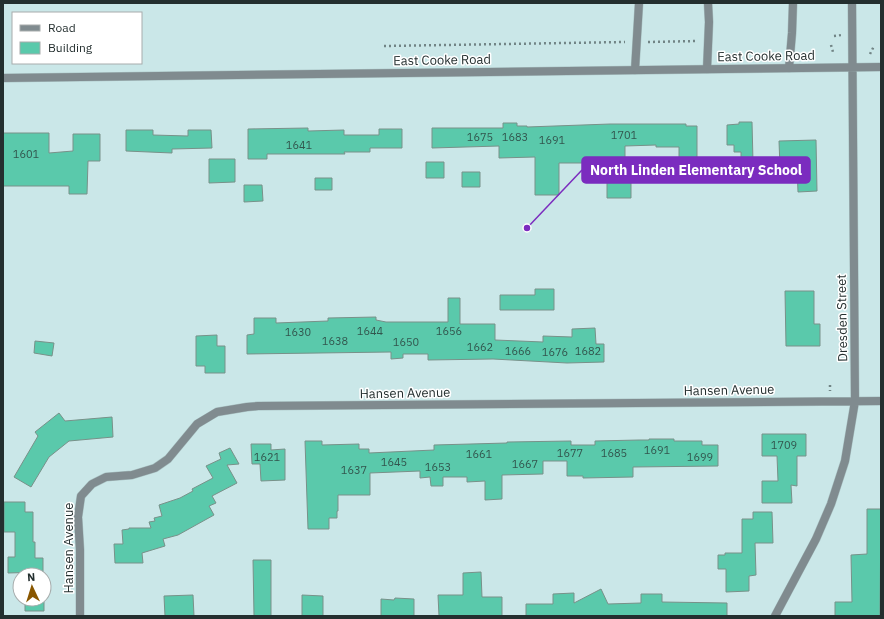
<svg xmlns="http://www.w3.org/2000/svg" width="884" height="619" font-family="'IBM Plex Sans',sans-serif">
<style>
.building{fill:#5ac9ab;stroke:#789189}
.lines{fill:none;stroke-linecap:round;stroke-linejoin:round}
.service-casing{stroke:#a9c2c3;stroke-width:9}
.minor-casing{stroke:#a9c2c3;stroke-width:9}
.path{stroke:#718485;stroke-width:2.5;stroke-dasharray:2 3;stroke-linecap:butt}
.service{stroke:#808b8f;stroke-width:8}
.minor{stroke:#808b8f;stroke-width:8}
.labels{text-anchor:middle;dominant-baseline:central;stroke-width:3;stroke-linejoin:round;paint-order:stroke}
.number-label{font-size:11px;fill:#32564e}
.street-label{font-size:13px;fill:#242f2f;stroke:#fff}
.leader{fill:none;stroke:#7b2cbf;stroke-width:1.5}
.callout-dot{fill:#7b2cbf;stroke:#fff;stroke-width:1.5}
.callout{fill:#7b2cbf;stroke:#7b2cbf;stroke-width:1.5}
.callout-label{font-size:14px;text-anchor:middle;font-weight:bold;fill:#fff}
</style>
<rect width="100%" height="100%" fill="#cae7e8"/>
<path class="building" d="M739,122h13l1,40h9v17h-21v-27h-7v-7h-7v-20l12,-1z
M503,123h14v3h10v1l83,-3h76v2h11v46h-18v-25h-23v-2l-31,1v35l6,-1v18h-24v-29h-20l-1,-6h-27v32h-24v-38l-36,1v-12l-67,2v-20h71z
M308,128v3l36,-1v5h35v-6h23v19h-32v4h-26l1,2h-78v5h-19v-30z
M126,130h27v5l35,1v-6h23l1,18 -40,1v4l-46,-2z
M3,133h46v20l24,-2v-17h27v27h-12l-1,33h-18v-8h-66z
M816,140l1,51 -19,1 -1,-26 -17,1 -1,-26z
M209,159h26v23l-26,1z
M426,162h18v16h-18z
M462,172h18v15h-18z
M315,178h17v12h-17z
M244,185h18l1,16 -19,1z
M535,289h19v21h-54v-15h35z
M785,291h29v33h6v22h-34z
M448,298h12v26h35v16l48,2v-6l29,1v-8l23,-1 1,16h8v18l-37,1 -74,-4 -65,1v-6h-25v4l-12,1v-7l-144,2v-19l7,-1v-16h22v5l52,-2v-3l48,-1v3l10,2h62z
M217,335v11h8v27h-20v-7h-9v-30z
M35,341l19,2 -2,13 -18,-3z
M59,413l6,8 47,-4 1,20 -44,4 -20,16 -18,30 -17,-10 24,-41 -3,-4z
M762,434h44v22h-9v30l-6,-1 1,18h-30v-22h16l-1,-25h-15z
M649,439h25v2h28v4h16v21l-85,1v10l-50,1v-2h-16v-15h-24v13l-41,1v24l-17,1v-19l-18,1v-5h-24v9h-12l-1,-9 -10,1v-7l-50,2v22h-32v16h-1v7h-8v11h-21l-3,-88h17v4l37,-1v5h10v4l65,-3v-5l73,-2v-1l64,-1v4h24v-4l44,-1h10z
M251,444h20v6l14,-1v31l-24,1 -1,-17h-8z
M230,448l9,16 -12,1 10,18 -25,13 4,7 -7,3 5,9 -36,20 -15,4 2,7 -23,7 1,10h-28l-1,-19h9l-1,-14 7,-1v-1h22l-2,-6 6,-1 -1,-3 8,-2 -3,-11 21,-7 13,-7 -1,-2 21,-11 -7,-12 15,-7 -2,-6z
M4,502h21v10h8v30h2v16h8v14l-35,1v-16h7v-25h-11z
M867,509h14l-1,107h-45v-14h17l-1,-47 16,-1z
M753,512h19l1,31h-18l1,32 -7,1v15l-23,1v-23h-8v-14h7v-2h17v-34h11z
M253,560h18v56h-17z
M481,572l1,25h20v19h-63l-1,-21h25v-22z
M601,589l7,15 33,-1v-9h21v8l65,1v13h-201v-12h27v-10l21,-1v10z
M193,595l1,21h-29l-1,-20z
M302,595l21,1v20h-21z
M395,598l19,1v17h-33v-17l13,1z
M25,599h19v12h-19z"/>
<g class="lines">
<defs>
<path id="service" d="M789,68l3,-35 1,-30
M707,69l2,-47 -1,-19
M635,70l4,-67"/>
<path id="minor" d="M3,78l878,-11
M80,616v-66l-2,-33 3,-21 11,-12 14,-7 26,-2 23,-7 13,-9 29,-35 20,-12 30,-5 11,-1 623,-5
M775,616l41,-77 15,-35 14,-43 10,-60 -3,-398"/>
</defs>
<use href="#service" class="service-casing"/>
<use href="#minor" class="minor-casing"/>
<path class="path" d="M834,36l8,-1
M648,42l49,-1
M831,45l2,7
M384,46l241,-4
M870,54l4,-8
M830,385v6"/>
<use href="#service" class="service"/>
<use href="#minor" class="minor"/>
</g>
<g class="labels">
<g class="number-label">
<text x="624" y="135">1701</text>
<text x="480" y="137">1675</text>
<text x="515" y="137">1683</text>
<text x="552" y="140">1691</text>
<text x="299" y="145">1641</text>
<text x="26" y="154">1601</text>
<text x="370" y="331">1644</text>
<text x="449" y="331">1656</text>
<text x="298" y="332">1630</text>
<text x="335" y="341">1638</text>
<text x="406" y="342">1650</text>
<text x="480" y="347">1662</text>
<text x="518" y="351">1666</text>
<text x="588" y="351">1682</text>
<text x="555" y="352">1676</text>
<text x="784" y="445">1709</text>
<text x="657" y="450">1691</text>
<text x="570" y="453">1677</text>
<text x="614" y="453">1685</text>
<text x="479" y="454">1661</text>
<text x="267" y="457">1621</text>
<text x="700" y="457">1699</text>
<text x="394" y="462">1645</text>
<text x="525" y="464">1667</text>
<text x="438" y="467">1653</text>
<text x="354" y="470">1637</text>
</g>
<g class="street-label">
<text transform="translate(766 56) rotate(-1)">East Cooke Road</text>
<text transform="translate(442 60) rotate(-1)">East Cooke Road</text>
<text transform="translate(842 318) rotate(-91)">Dresden Street</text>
<text transform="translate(729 390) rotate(-1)">Hansen Avenue</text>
<text transform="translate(405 393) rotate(-1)">Hansen Avenue</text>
<text transform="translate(68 548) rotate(-90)">Hansen Avenue</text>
</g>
</g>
<path class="leader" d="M527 228L582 170"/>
<circle class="callout-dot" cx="527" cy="228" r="4"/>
<rect class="callout" x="582" y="157" width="228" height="26" rx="4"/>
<g class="callout-label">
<text x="696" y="175">North Linden Elementary School</text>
</g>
<rect width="884" height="619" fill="none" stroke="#242f2f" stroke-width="8"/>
<rect x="12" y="12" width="130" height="52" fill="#ffffff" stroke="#a7acac"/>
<rect x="20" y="25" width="20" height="6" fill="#808b8f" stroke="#a7acac"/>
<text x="48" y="32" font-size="12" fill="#242f2f">Road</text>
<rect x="20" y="42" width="20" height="12" fill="#5ac9ab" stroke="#a7acac"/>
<text x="48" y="52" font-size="12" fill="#242f2f">Building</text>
<g transform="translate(32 587) rotate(356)"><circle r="19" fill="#ffffff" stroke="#a7acac"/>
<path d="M0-3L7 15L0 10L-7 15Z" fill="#895700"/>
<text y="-6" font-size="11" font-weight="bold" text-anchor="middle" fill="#242f2f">N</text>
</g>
</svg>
